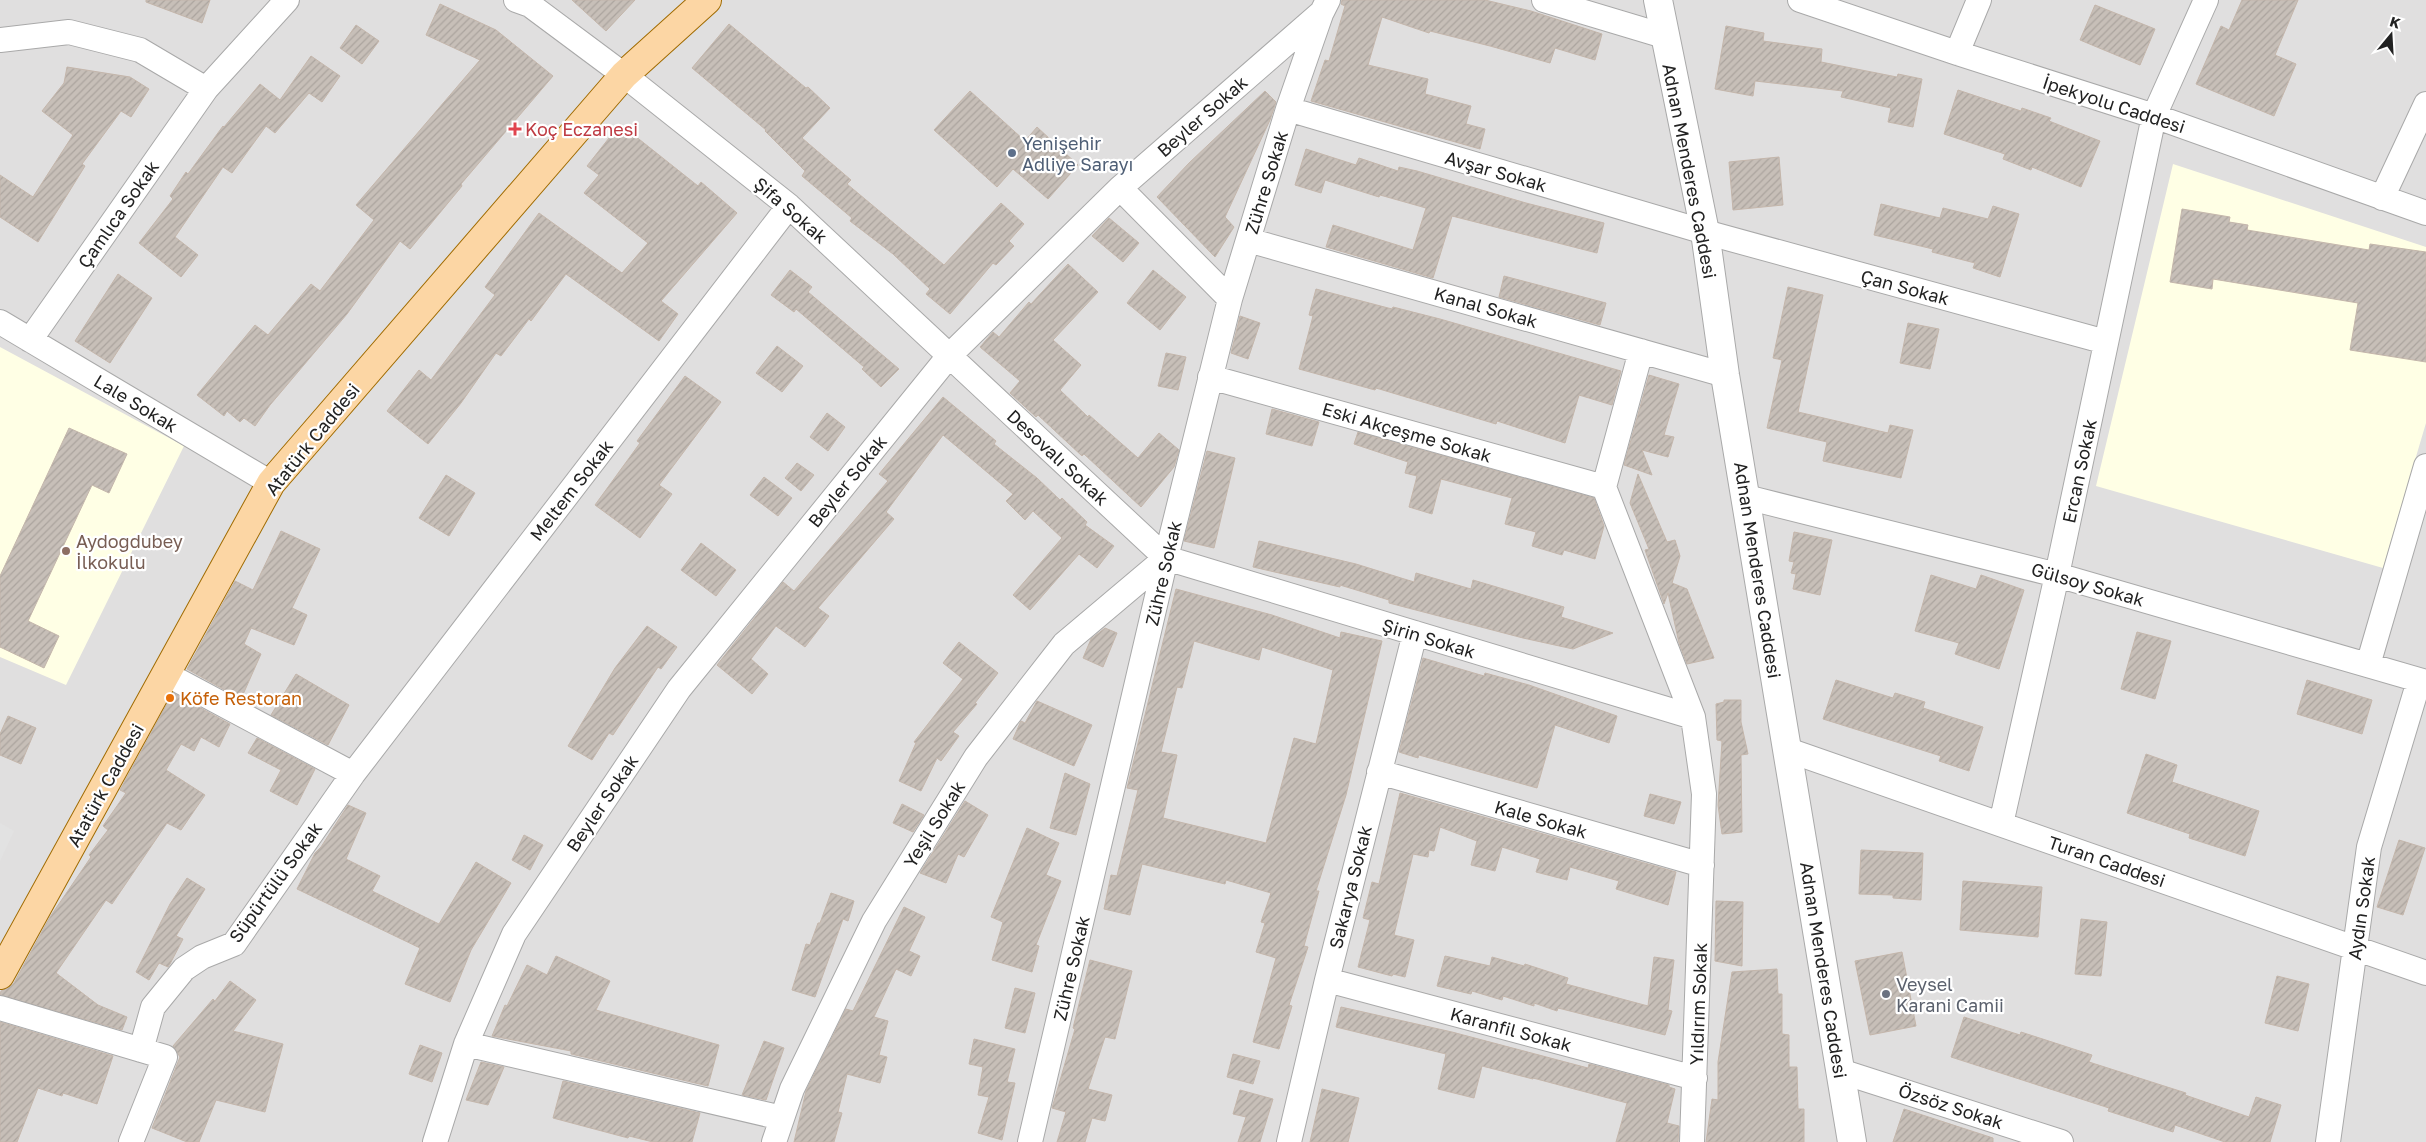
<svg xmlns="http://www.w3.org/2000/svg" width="2426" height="1142" font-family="'Golos Text',sans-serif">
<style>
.residential{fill:#e0dfdf}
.education{fill:#ffffe5}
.parking{fill:#e2e2e2}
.building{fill:url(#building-hatch);stroke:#c4b6ab;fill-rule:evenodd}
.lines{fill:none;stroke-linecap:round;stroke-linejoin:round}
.minor-casing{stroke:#a9a9a9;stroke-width:26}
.tertiary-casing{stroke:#a9a9a9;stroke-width:30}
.primary-casing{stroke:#a06b00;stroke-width:30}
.minor{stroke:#fff;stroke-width:24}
.tertiary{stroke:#fff;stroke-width:28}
.primary{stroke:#fcd6a4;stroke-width:28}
.health-dot{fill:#e0444e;stroke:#fff;stroke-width:2}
.service-dot{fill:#5c6f8a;stroke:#fff;stroke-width:2}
.education-dot{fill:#8d6e63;stroke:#fff;stroke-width:2}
.food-dot{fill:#e8710a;stroke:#fff;stroke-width:2}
.worship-dot{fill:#6b7280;stroke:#fff;stroke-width:2}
.labels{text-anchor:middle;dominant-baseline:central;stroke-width:4.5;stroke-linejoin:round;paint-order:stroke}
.street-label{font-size:18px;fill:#222;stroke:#fff}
.health-label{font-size:18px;fill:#be3a42;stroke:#fff;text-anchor:start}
.service-label{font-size:18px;fill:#4e5e75;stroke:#fff;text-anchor:start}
.education-label{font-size:18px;fill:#785e54;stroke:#fff;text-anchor:start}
.food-label{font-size:18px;fill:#c56008;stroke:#fff;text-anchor:start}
.worship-label{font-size:18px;fill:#5b616d;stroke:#fff;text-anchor:start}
</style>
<defs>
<pattern id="building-hatch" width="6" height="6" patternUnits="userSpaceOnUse" patternTransform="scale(1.25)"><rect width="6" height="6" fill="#c7bfb8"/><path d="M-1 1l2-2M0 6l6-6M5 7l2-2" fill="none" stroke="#aba49e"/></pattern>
</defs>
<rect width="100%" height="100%" fill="#f2efe9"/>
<path class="residential" d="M0,0h2426v1142h-2426z"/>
<path class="education" d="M2173,164l253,83v176l-43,145 -287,-82z
M0,347l184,99 -118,239 -66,-28z"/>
<path class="parking" d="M0,823l14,8 -14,30z"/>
<path class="building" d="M146,0h64l-8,23 -56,-21z
M572,0h63l-29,31z
M1342,0h143l46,11 71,23 -7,26 -40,-12 -5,15 -60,-17 -60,-15 -1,2 -47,-16 -14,48 60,14 -3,15 46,12 -5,18 19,5 -5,20 -169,-48 14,-41 4,1 16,-55 -4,-2z
M2242,0h56l-23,55 21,9 -22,52 -78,-32 25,-58 8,4z
M440,4l56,26 57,46 -92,108 1,2 -52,63 -10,-8 -53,73 -77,91 -15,21 -11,-8 -4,4 -13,-11 -3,5 -27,-21 58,-70 13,10 43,-51 9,7 54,-71 -18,-15 124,-145 -54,-25z
M2095,5l60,24 -15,36 -60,-25z
M729,24l77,64 2,-1 22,21 -28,30 49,42 -4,4 97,81 57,-62 23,21 -15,17 5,5 -18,19 -3,-2 -43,51 -24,-20 4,-5 -37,-35 -43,-33 2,-3 -50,-42 3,-5 -40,-40 1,-1 -74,-62z
M356,25l23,16 -17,23 -22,-16z
M1726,26l38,7 -1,8 59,8 -1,13 76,15 1,-3 24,5 -9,48 -25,-5 3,-14 -50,-11 2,-6 -88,-10 -2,15 -38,-7z
M311,56l29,20 -18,26 -13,-9 -34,40 -9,-7 -34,47 -9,-6 -48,70 23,18 -17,22 -42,-34 34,-44 -3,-3 16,-24 2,2 35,-48 1,1 36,-43 20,16z
M67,67l63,10 19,12 -18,28 -10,-6 -39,53 3,2 -47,76 -38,-25v-42l33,22 40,-62 -31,-24 22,-28z
M1958,90l63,21 1,-3 29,10 -2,3 51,20 -19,46 -49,-20 -1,3 -28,-11 2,-5 -61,-20z
M970,91l55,50 12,-14 41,38 -30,34 -35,-30 -16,18 -63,-57z
M1265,91l11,11 -6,18 -45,97 9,10 -19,30 -58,-60 32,-34z
M620,124l78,62 3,-4 36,31 -76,88 17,13 -19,27 -93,-67 -35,47 -2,-2 -28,37 -5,-3 -35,50 -33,41 -41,-33 32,-41 12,10 64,-85 -10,-8 54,-74 83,60 26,-30 -64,-50 15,-18 -12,-9z
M1306,149l50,16 3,-7 39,13 1,-4 18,4 109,32 78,20 -7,30 -145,-37 -19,62 -107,-31 7,-22 80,25 13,-42 -46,-13 -1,2 -54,-17 -4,13 -26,-8z
M1779,157l4,48 -50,5 -4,-48z
M1881,204l59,14 3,-10 45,11 5,-13 26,8 -19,63 -27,-9 2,-5 -43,-11 1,-3 -59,-14z
M2182,209l48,8 -1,5 19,3 -1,5 122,20 1,-6 56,8v110l-76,-12 8,-47 -145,-24 -1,10 -42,-7z
M1109,218l30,25 -16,19 -31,-26z
M1068,264l30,28 -45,48 28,25 -21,25 28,27 1,-2 49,43 21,-25 20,17 -5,17 -33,40 -57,-53 -2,2 -44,-41 -2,2 -26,-24 10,-12 -40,-34 13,-15 6,5 30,-35 2,2z
M790,270l22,17 -4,5 91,77 -18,18 -19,-18 2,-2 -68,-58 -2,3 -23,-17z
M1153,270l33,27 -26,33 -33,-27z
M118,274l34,24 -42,65 -35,-22z
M1504,276l102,27 -6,22 -101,-28z
M1788,287l35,8 -25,117 90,21 2,-8 23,5 -12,48 -78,-17 4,-19 -60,-14 15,-68 -9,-2z
M1316,289l76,20 1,-2 47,12 181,52 -9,34 -33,-10 -14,48 -68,-22 -1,3 -120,-36 -1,2 -76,-21 14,-53 -4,-1z
M1240,316l20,7 -12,36 -17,-6z
M1908,323l31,6 -9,40 -30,-6z
M777,346l26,20 -21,26 -26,-19z
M1166,353l20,4 -8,33 -20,-4z
M1649,375l30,9 -15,51 10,2 -6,20 -26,-7 10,25 -28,-10z
M685,376l36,26 -62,83 13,9 -32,44 -45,-33 45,-62 -3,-2z
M943,397l53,44 -2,3 43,34 23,22 2,-2 25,24 -2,3 29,21 -17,22 -18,-14 -49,56 -17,-15 49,-57 -29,-27 -8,9 -19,-19 7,-7 -70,-59 -57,77 8,7 -76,89 11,8 -24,31 -29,-21 -25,33 17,15 -16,20 -35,-29 66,-83 11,9 94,-110 -9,-7z
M1272,409l47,13 -7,24 -46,-12z
M827,413l18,14 -17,24 -18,-14z
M69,428l58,26 -18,39 -17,-8 -64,136 31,15 -15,32 -44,-21v-71z
M1358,432l236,66 10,28 -9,33 -31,-9 -2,5 -30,-9 4,-14 -31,-8 7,-26 -71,-19 -9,35 -23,-7 8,-31 -12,-3 3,-11 -54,-18z
M1207,451l28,7 -21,90 -30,-7z
M797,463l17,12 -13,16 -16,-13z
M1638,474l29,68 8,-2 5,16 -8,27 15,6 27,69 -27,6 -8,-21 -11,-50 -4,11 -19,-54 4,-1 -19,-46z
M446,475l29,18 -26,43 -30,-18z
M764,477l28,21 -14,18 -28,-21z
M281,531l39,18 -28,59 15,7 -13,30 -43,-17 -7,16 17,10 -20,45 -54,-30 48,-88 18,9z
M1794,532l38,8 -12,55 -27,-6 3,-15 -5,-1 3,-11 -5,-1z
M1259,541l97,23 58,18 2,-9 55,16 2,-9 91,27 -3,10 52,16 -40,16 -50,-11 -134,-35v-3l-49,-15v2l-87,-20z
M701,543l35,27 -20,26 -35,-26z
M1931,575l45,14 5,-14 43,15 -25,79 -44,-15 4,-11 -44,-12z
M1176,589l96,26 68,23 1,-6 41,9 -36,154 -30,96h3l-15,55 4,1 -19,58 3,1 -13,43 -26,-7 23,-84 -20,-6 9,-29 -4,-1 10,-29 -45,-13 -1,4 -83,-20 -12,51 -26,-6 7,-34 6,1 21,-86 -11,-2zM1194,641l65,19 3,-13 71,23 -17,74 -22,-6 -28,105 -103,-25 14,-63 -16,-3 16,-65 5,1z
M647,626l30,21 -16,22 -3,-2 -45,68 -4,-2 -17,27 -24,-14 47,-78z
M1105,628l12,5 -14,34 -20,-9 8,-19z
M2137,632l34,9 -16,58 -34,-10z
M959,642l39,31 -23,30 2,1 -24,28 6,4 -18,25 -4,-3 -16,33 -22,-10 17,-38 -2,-1 49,-63 -20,-16z
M1423,658l61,18 1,-3 44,12 88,31 -8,27 -54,-18 -18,63 -118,-33 -1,3 -19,-6z
M296,674l53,31 -21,40 -57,-30z
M1836,680l57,18 2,-5 30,9 -2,6 60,19 -14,44 -30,-10 2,-5 -118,-37z
M2307,680l65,20 -10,34 -65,-20z
M173,693l57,31 -11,23 -18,-10 -7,14 -13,-7 -15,26 39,25 -24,35 -14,-7 -55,81 -6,-4 -50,73 42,32 29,12 -5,13 -122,-35 1,-4 7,-3 6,-5 36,-66 41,-60 -2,-2 19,-25 -5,-4 23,-33 -6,-3z
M1724,700h17v22l7,32 -7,1 1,77 -20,2 -4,-29 4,-64 -5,-1 -1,-36 8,-2z
M1037,701l55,24 -18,41 -61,-27 7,-16 1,-2 4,2z
M8,716l28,12 -15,36 -21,-9v-21z
M257,738l58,31 -18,36 -27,-14 11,-21 -33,-17z
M2146,754l31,11 -5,17 87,29 -14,45 -56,-18 1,-4 -63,-21z
M1065,773l25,11 -14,51 -26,-7z
M1400,793l276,79 -8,33 -52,-16 3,-8 -49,-14 -3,13 -31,-8 4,-13 -38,-12 -7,24 -24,-6 6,-24 -37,-14 -6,24 -5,-1 -1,7 -15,-3 -19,81 20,5 -9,37 -12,-3 -1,2 -34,-9 12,-47 -7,-2 9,-36 7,2z
M1650,794l31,8 -7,22 -30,-8z
M965,801l23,14 -24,42 -6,-3 -12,29 -26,-10z
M902,804l22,11 -11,17 -20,-9z
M348,805l18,8 -20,46 34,17 -8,15 67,33 37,-62 35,21 -40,67 -21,52 -45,-18 15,-36 -123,-59 18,-36 6,-6z
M1027,828l32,15 -13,32 15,6 -25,64 3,1 -7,26 -40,-12 11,-38 -12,-5z
M524,835l19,10 -13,25 -18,-10z
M2399,840l26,8 -22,67 -26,-8z
M1861,850l62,3 -2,47 -28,-2v-3l-34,-1z
M187,878l18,11 -29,47 7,3 -13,25 -2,3 -9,-4 -10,17 -13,-8 34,-68z
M1963,881l79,6 -4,50 -78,-7z
M831,893l23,8 -6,20 -5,-2 -28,78 -23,-7 14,-46 4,1 8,-22h2z
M1716,901l27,1 -1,64 -27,-5z
M904,907l21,10 -16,34 11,5 -9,20 -15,-7 -22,48 14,4 -9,34 8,2 -7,26 -33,-9 -9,38 4,1 -8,29h-40l12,-51 40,-82 7,2z
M2081,919l26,3 -6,54 -26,-2z
M1902,952l14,74 -46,9 -15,-74z
M556,956l54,25 -14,29 123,35 -11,41 -137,-32v-3l-79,-15 13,-31 2,1 20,-41 20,10z
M1445,956l45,10 2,-9 32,9 1,-2 43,14 -2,6 82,22 6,-49 20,3 -6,50 4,1 -7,24 -107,-27 -1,3 -23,-8v3l-31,-10 -1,4 -30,-9 -1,3 -34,-8z
M1090,960l42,11 -17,68 -10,-2 -17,52 24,6 -7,26 -13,-3 -7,24h-28l9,-30 -14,-4 23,-79 -2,-1z
M1777,969l1,25h4v40l7,1v32h8l1,42h6v33h-98l6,-43 6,1v-38l14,-90z
M2277,976l32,8 -11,47 -33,-8z
M230,981l26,19 -23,31 50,13 -18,68 -49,-12 -17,42h-12l-35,-14 28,-71 -7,-11 40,-47 2,2z
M1015,988l20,5 -10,40 -20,-5z
M1341,1007l111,25 136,36 1,-4 80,21v2l6,2 -8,34 12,3 -1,16h-62l11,-39 -94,-25v1l-51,-13 -8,32 -36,-9 8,-35 -110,-27z
M1964,1017l56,18 1,-3 71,23 -3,7 97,31 -1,2 64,22 7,-20 25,8 -11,37h-45l-50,-17 -2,7 -65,-21 1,-3 -158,-51z
M0,1022l113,34 -16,48 -34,-11 -1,3 -24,-8 -21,54h-17z
M974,1039l41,10 -8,33 8,1 -13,57 -24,-7 11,-36 -11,-2 5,-28 -14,-3z
M764,1041l20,7 -18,52 -24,-5z
M420,1045l22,8 -10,29 -23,-8z
M1233,1054l27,7 -7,23 -26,-7z
M481,1062l23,5 -16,38 -22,-5z
M563,1081l137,32 -8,29h-39l-24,-6 -1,2 -75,-20z
M1322,1089l37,9 -11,44h-38z
M1240,1090l33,9 -13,43h-22l8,-25 -13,-3z
M1904,1109l89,29v4h-100z"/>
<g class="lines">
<defs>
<path id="minor" d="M516,0l14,5 94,70 165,131 377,352 527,159
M1544,0l120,36
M1800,0l157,53 197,63 272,97
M0,40l69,-8 71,18 66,39
M1957,53l22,-53
M1288,109l417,123 401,110
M1120,188l110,111
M2382,198l44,-94
M1248,240l477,135
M0,322l271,161
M30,340l176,-251 81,-89
M1641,351l-37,136 89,230 11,77 -12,348
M1210,377l394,110
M1746,497l311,78 369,107
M2368,665l58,-199
M166,674l187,100
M1788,750l638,223
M1379,772l323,93
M2001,824l56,-249 97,-459 52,-116
M1327,980l368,98
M0,1008l165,49 -34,85
M466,1044l316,74
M141,1050l12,-43 31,-38 18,-12 32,-13 119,-170 436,-568
M1840,1071l221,71
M435,1142l31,-98 48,-110 165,-245 270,-333 171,-168 202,-176 6,-12
M774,1142l18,-53 82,-168 102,-164 88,-113 102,-86
M1030,1142l136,-584 64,-259 58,-190 33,-95
M1289,1142l38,-162 88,-347
M2328,1142l41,-295 50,-166"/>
<path id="tertiary" d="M1658,0l47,232 20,143 127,767"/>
<path id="primary" d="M0,975l271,-492 353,-408 83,-75"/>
</defs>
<use href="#minor" class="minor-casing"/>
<use href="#tertiary" class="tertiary-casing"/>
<use href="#primary" class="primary-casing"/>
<use href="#minor" class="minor"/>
<use href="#tertiary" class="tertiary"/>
<use href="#primary" class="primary"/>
</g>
<path class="health-dot" d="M512.5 121.5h5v5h5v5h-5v5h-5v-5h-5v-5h5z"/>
<circle class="service-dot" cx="1012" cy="153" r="5"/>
<circle class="education-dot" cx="66" cy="551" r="5"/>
<circle class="food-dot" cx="170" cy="698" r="5"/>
<circle class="worship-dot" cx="1886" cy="994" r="5"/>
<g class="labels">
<g class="street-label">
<text transform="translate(2114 104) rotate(18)">İpekyolu Caddesi</text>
<text transform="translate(1202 116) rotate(-41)">Beyler Sokak</text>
<text transform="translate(1496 171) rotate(16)">Avşar Sokak</text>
<text transform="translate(1690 171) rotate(79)">Adnan Menderes Caddesi</text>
<text transform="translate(1266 182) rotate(-73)">Zühre Sokak</text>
<text transform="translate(791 210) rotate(41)">Şifa Sokak</text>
<text transform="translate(118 214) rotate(-55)">Çamlıca Sokak</text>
<text transform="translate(1905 287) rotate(15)">Çan Sokak</text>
<text transform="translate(1486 307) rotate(16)">Kanal Sokak</text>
<text transform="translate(136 403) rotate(31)">Lale Sokak</text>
<text transform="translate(1407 432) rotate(16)">Eski Akçeşme Sokak</text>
<text transform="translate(312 439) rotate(-51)">Atatürk Caddesi</text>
<text transform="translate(1058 457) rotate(43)">Desovalı Sokak</text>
<text transform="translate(2079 471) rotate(-78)">Ercan Sokak</text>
<text transform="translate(847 481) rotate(-51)">Beyler Sokak</text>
<text transform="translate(571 490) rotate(-52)">Meltem Sokak</text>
<text transform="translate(1758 570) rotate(81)">Adnan Menderes Caddesi</text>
<text transform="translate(1163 573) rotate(-77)">Zühre Sokak</text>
<text transform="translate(2088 584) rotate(16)">Gülsoy Sokak</text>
<text transform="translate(1429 638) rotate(17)">Şirin Sokak</text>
<text transform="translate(105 785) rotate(-61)">Atatürk Caddesi</text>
<text transform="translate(602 803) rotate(-56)">Beyler Sokak</text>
<text transform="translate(1541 819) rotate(16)">Kale Sokak</text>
<text transform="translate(934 824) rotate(-58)">Yeşil Sokak</text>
<text transform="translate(2107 861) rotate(19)">Turan Caddesi</text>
<text transform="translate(275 882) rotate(-54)">Süpürtülü Sokak</text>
<text transform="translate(1350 887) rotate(-76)">Sakarya Sokak</text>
<text transform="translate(2361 908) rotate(-82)">Aydın Sokak</text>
<text transform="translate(1071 968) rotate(-77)">Zühre Sokak</text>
<text transform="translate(1824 970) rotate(81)">Adnan Menderes Caddesi</text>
<text transform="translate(1698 1004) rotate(-88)">Yıldırım Sokak</text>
<text transform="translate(1511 1029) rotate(15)">Karanfil Sokak</text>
<text transform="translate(1951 1106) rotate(18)">Özsöz Sokak</text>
</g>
<g class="health-label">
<text x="525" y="129">Koç Eczanesi</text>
</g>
<g class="service-label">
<text x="1022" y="143">Yenişehir<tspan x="1022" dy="21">Adliye Sarayı</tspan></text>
</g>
<g class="education-label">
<text x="76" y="541">Aydoğdubey<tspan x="76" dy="21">İlkokulu</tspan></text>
</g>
<g class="food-label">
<text x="180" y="698">Köfe Restoran</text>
</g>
<g class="worship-label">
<text x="1896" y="984">Veysel<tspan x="1896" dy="21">Karani Camii</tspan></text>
</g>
</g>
<g transform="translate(2391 35) rotate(18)" stroke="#ffffff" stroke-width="4" paint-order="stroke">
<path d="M0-4L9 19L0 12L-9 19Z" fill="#222222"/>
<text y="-8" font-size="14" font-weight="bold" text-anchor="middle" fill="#222222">K</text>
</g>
</svg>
